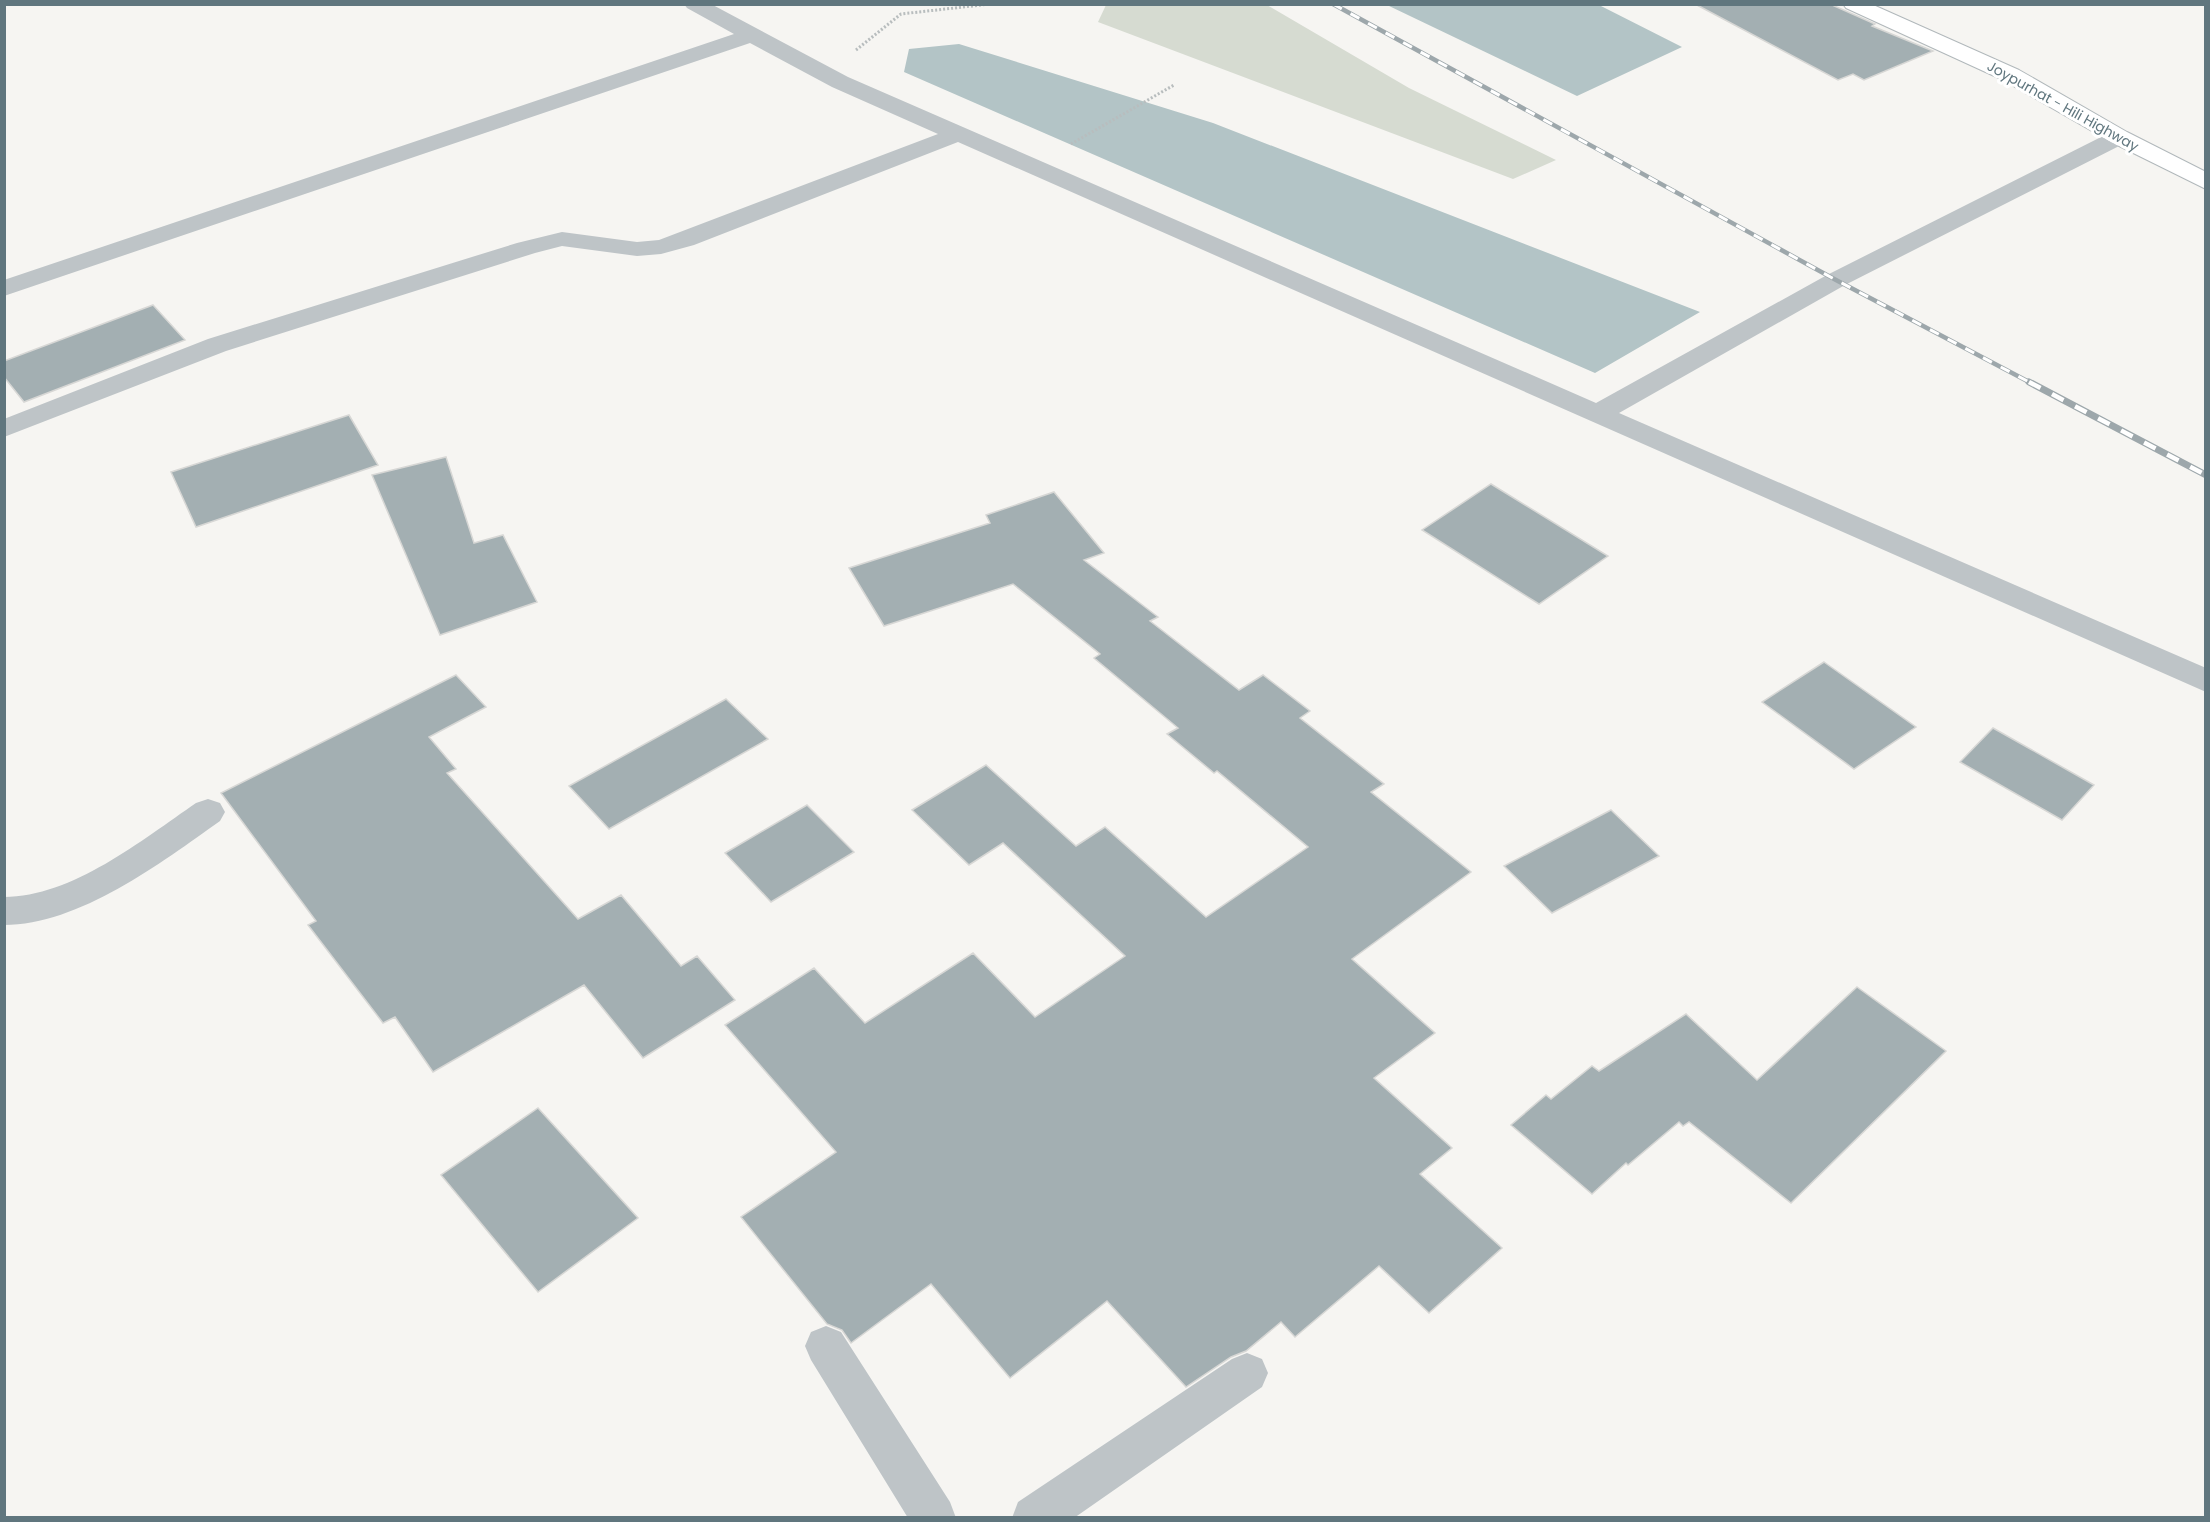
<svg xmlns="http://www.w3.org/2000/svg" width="2210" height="1522" font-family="Poppins,sans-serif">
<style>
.green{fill:#d6dbd1}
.water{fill:#b3c4c6}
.building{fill:#a3afb2;stroke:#d7d7d5;stroke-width:1.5}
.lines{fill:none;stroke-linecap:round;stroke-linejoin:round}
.secondary-casing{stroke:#b1b8bb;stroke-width:2}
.path{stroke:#b8bdbe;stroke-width:3;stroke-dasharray:2 2;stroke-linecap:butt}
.minor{fill:#bec4c7;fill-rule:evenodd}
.secondary{fill:#fff;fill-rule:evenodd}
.rail-far1-casing{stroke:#9da7ab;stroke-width:4.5}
.rail-casing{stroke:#9da7ab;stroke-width:7}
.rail-far1{stroke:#fff;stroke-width:3;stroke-dasharray:10;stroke-linecap:butt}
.rail{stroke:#fff;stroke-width:4.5;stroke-dasharray:13;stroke-linecap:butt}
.labels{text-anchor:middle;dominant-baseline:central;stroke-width:6;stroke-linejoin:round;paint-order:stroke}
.far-street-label{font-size:14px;fill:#60767e;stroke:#fff}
</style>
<rect width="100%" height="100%" fill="#f6f5f2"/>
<path class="green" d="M1106,5h161l142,83 147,72 -43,19 -415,-157z"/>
<path class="water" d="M1387,5h212l83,42 -105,49z
M959,44l254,79 487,189 -105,61 -691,-301 5,-23z"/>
<path class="building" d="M1695,4h135l45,20 -3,2 61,25 -69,29 -11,-6 -15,6z
M153,305l32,35 -161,62 -20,-25v-16z
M349,415l29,50 -182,62 -25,-55z
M446,457l28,86 29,-8 34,67 -97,33 -68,-160z
M1491,484l117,72 -69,48 -117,-74z
M1054,492l50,61 -20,7 74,57 -8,4 89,69 24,-15 47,36 -10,7 84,66 -13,8 100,80 -119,87 83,74 -61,45 78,70 -32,26 82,74 -73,65 -50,-47 -84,71 -14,-15 -35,29 -15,6 -45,30 -79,-86 -97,77 -79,-94 -80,59 -9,-13 -15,-6 -86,-107 95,-65 -111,-127 89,-57 51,55 108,-70 62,64 90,-61 -122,-113 -34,22 -57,-55 74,-45 90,81 29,-19 101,90 102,-70 -91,-76 -3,2 -47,-39 11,-6 -84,-70 6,-4 -87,-70 -129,42 -35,-58 141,-45 -4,-8z
M1824,662l92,65 -62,42 -92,-67z
M456,675l30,32 -57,30 27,32 -9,4 131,146 43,-24 60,71 16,-10 38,44 -92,58 -59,-73 -151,87 -38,-55 -12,6 -75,-98 8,-4 -95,-128z
M726,699l42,40 -159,90 -40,-43z
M1993,728l101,57 -32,35 -102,-58z
M807,805l47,47 -83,50 -46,-49z
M1611,810l48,46 -107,57 -48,-47z
M1857,987l89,64 -155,152 -102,-81 -6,4 -4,-4 -51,43 -2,-2 -34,31 -81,-69 35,-30 5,4 41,-33 7,5 87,-57 71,66z
M538,1108l100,110 -100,74 -97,-117z"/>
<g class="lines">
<defs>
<path id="secondary" d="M1843,4h28l148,66 108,62 79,40v17l-95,-47 -108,-62 -157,-72z"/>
</defs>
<use href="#secondary" class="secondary-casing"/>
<path class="path" d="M856,50l45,-36 89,-10
M1071,144l103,-59"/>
<path class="minor" d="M684,4h27l137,73 748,326 231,-128 284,-143 8,-2 8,2 3,5 -3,5 -282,143 -226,128 587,255v24l-1248,-550 -264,103 -33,9 -24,2 -75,-10 -27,7 -309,98 -222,86v-18l204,-80 309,-96 45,-11 75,10 22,-2 279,-106 -106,-47 -82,-44 -746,253v-16l730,-246 -47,-26z
M208,799l12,4 5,9 -5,9c-59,42 -141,104 -216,104v-28c68,0 138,-57 192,-94z
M826,1326l15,6 109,170 6,16h-48l-97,-158 -6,-14 6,-14z
M1247,1353l15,6 6,14 -6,14 -188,131h-62l6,-16 214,-143z"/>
<use href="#secondary" class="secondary"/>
<defs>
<path id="rail-far1" d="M1333,4l503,276 195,103"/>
<path id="rail" d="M2029,382l177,93"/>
</defs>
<use href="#rail-far1" class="rail-far1-casing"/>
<use href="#rail" class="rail-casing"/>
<use href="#rail-far1" class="rail-far1"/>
<use href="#rail" class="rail"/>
</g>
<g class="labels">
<g class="far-street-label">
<text transform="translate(2063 106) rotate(29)">Joypurhat - Hili Highway</text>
</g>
</g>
<rect width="2210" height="1522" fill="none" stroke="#60767e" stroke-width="12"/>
</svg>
